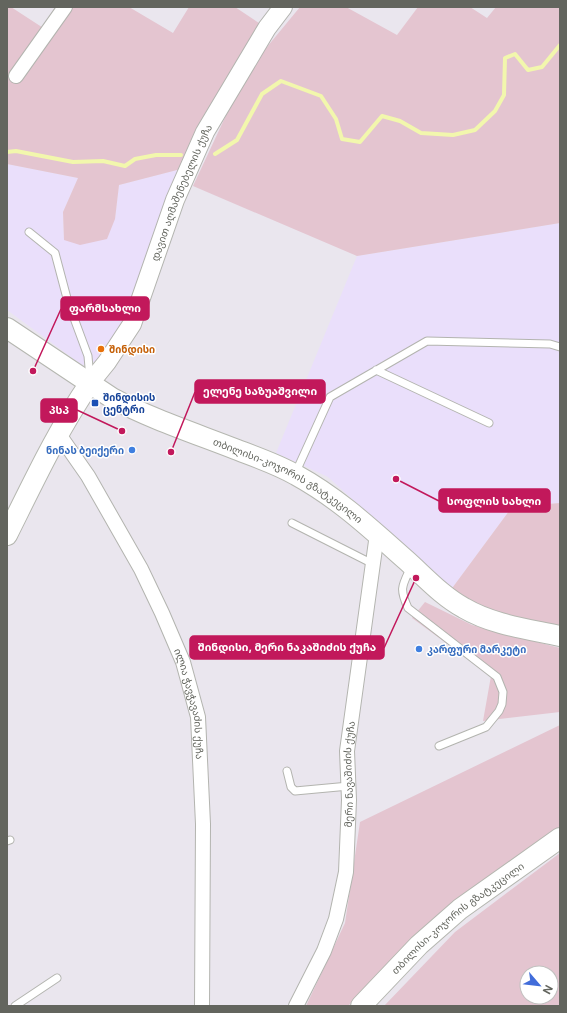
<svg xmlns="http://www.w3.org/2000/svg" width="567" height="1013" font-family="Inter,'Noto Sans Georgian',sans-serif">
<style>
.commercial{fill:#eadffb}
.green{fill:#e4c5d0;fill-rule:evenodd}
.lines{fill:none;stroke-linecap:round;stroke-linejoin:round}
.stream{stroke:#f2f7ad;stroke-width:4}
.service-casing{stroke:#b3b4af;stroke-width:9}
.minor-casing{stroke:#b3b4af;stroke-width:16}
.tertiary-casing{stroke:#b3b4af;stroke-width:20}
.secondary-casing{stroke:#b5b7b0;stroke-width:22}
.service{stroke:#fff;stroke-width:7}
.minor{stroke:#fff;stroke-width:14}
.tertiary{stroke:#fff;stroke-width:18}
.secondary{stroke:#fff;stroke-width:20}
.food-dot{fill:#e8710a;stroke:#fff;stroke-width:1.5}
.transit-dot{fill:#1a4fb4;stroke:#fff;stroke-width:1.5}
.shop-dot{fill:#3f7fe0;stroke:#fff;stroke-width:1.5}
.labels{text-anchor:middle;dominant-baseline:central;stroke-width:3;stroke-linejoin:round;paint-order:stroke}
.street-label{font-size:10px;fill:#63655e;stroke:#fff}
.food-label{font-size:10px;font-weight:bold;fill:#c56008;stroke:#fff;text-anchor:start}
.transit-label{font-size:10px;font-weight:bold;fill:#164399;stroke:#fff;text-anchor:start}
.shop-label{font-size:10px;font-weight:bold;fill:#366cbe;stroke:#fff;text-anchor:end}
.leader{fill:none;stroke:#c2185b;stroke-width:1.5}
.callout-dot{fill:#c2185b;stroke:#fff;stroke-width:1.5}
.callout{fill:#c2185b;stroke:#c2185b;stroke-width:1.5}
.callout-label{font-size:11px;text-anchor:middle;font-weight:bold;fill:#fff}
</style>
<rect width="100%" height="100%" fill="#eae6ee"/>
<path class="commercial" d="M7,164l71,14 -15,34 1,28 51,-21 4,-34 62,-16 -57,153 -28,39 -14,4 -75,-55z
M560,223v280l-48,4 -62,84 -31,-31 -91,-83 -52,-24 81,-197z"/>
<path class="green" d="M7,7h4l43,28 18,-28h57l44,26 16,-26h46l24,16 -60,103 -18,43 -62,16 -4,34 -8,20 -27,6 -16,-5 -1,-28 15,-34 -71,-14z
M300,7h46l51,28 21,-28h52l17,11 9,-11h64v216l-203,33 -164,-70 43,-92 26,-41z
M560,503v126l-60,-12 -50,-26 62,-84z
M425,602l47,23 88,23v64l-77,9 8,-45 -79,-58z
M560,725v102l-122,88 -90,91h-42l39,-83 15,-101z
M560,853v153h-176l71,-74zM527,973h24v24h-24z"/>
<g class="lines">
<path class="stream" d="M7,152l9,-1 57,11 30,-1 22,5 10,-7 21,-4h25
M215,154l22,-14 25,-46 19,-13 40,15 15,23 6,20 18,3 22,-26 18,5 21,12 32,2 22,-5 20,-19 9,-16 1,-37 10,-4 13,16 14,-3 18,-22"/>
<defs>
<path id="service" d="M29,232l26,21 13,49 20,54 2,23
M376,370l113,53
M295,474l35,-77 97,-56 123,3 10,3
M292,523l81,41
M411,567c-9,19 -12,21 -3,41l89,69 6,15 -1,12 -3,7 -13,16 -47,19
M287,771l4,16 4,4 54,-5
M7,841l3,-1
M15,1006l42,-28"/>
<g id="minor">
<path d="M16,76l49,-69"/>
<path id="s1" d="M58,433l30,43 53,93 21,44 21,49 15,55 5,107 -1,182"/>
<path id="s2" d="M296,1006l28,-55 12,-32 10,-47 3,-72 -2,-49 30,-217"/>
</g>
<g id="tertiary">
<path id="s3" d="M90,383l17,-21 25,-38 43,-124 30,-68 62,-104 16,-21"/>
</g>
<g id="secondary">
<path id="s4" d="M7,328l105,70c39,21 82,35 123,51 21,8 42,15 61,26 42,23 75,54 110,85 19,17 36,36 58,48 29,17 64,21 96,28"/>
<path d="M7,535c26,-52 50,-104 83,-152"/>
<path id="s5" d="M361,1006l58,-61 41,-36 100,-71"/>
</g>
</defs>
<use href="#service" class="service-casing"/>
<use href="#minor" class="minor-casing"/>
<use href="#tertiary" class="tertiary-casing"/>
<use href="#secondary" class="secondary-casing"/>
<use href="#service" class="service"/>
<use href="#minor" class="minor"/>
<use href="#tertiary" class="tertiary"/>
<use href="#secondary" class="secondary"/>
</g>
<circle class="food-dot" cx="101" cy="349" r="4"/>
<rect class="transit-dot" x="91" y="399" width="8" height="8" rx="2"/>
<g class="shop-dot">
<circle cx="132" cy="450" r="4"/>
<circle cx="419" cy="649" r="4"/>
</g>
<g class="labels">
<g class="street-label">
<text stroke="none"><textPath href="#s3" startOffset="213">დავით აღმაშენებელის ქუჩა</textPath></text>
<text stroke="none"><textPath href="#s4" startOffset="321">თბილისი-კოჯორის გზატკეცილი</textPath></text>
<text stroke="none"><textPath href="#s1" startOffset="304">ილია ჭავჭავაძის ქუჩა</textPath></text>
<text stroke="none"><textPath href="#s2" startOffset="242">მერი ნავაშიძის ქუჩა</textPath></text>
<text stroke="none"><textPath href="#s5" startOffset="131">თბილისი-კოჯორის გზატკეცილი</textPath></text>
</g>
<g class="food-label">
<text x="109" y="349">შინდისი</text>
</g>
<g class="transit-label">
<text x="103" y="397">შინდისის<tspan x="103" dy="12">ცენტრი</tspan></text>
</g>
<g class="shop-label">
<text x="124" y="450">ნინას ბეიქერი</text>
<text x="427" y="649" text-anchor="start">კარფური მარკეტი</text>
</g>
</g>
<path class="leader" d="M33 371L61 309M171 452L195 392M122 431L77 410M396 479L439 501M416 578L384 648"/>
<g class="callout-dot">
<circle cx="33" cy="371" r="4"/>
<circle cx="171" cy="452" r="4"/>
<circle cx="122" cy="431" r="4"/>
<circle cx="396" cy="479" r="4"/>
<circle cx="416" cy="578" r="4"/>
</g>
<g class="callout">
<rect x="61" y="297" width="88" height="23" rx="4"/>
<rect x="195" y="380" width="130" height="23" rx="4"/>
<rect x="41" y="399" width="36" height="23" rx="4"/>
<rect x="439" y="489" width="111" height="23" rx="4"/>
<rect x="190" y="636" width="194" height="23" rx="4"/>
</g>
<g class="callout-label">
<text x="105" y="312">ფარმსახლი</text>
<text x="260" y="395">ელენე საზუაშვილი</text>
<text x="59" y="414">პსპ</text>
<text x="494" y="505">სოფლის სახლი</text>
<text x="287" y="651">შინდისი, მერი ნაკაშიძის ქუჩა</text>
</g>
<rect width="567" height="1013" fill="none" stroke="#63655e" stroke-width="16"/>
<g transform="translate(539 985) rotate(118)"><circle r="19" fill="#ffffff" stroke="#c1c1bf"/>
<path d="M0-3L7 15L0 10L-7 15Z" fill="#416dda"/>
<text y="-6" font-size="11" font-weight="bold" text-anchor="middle" fill="#63655e">N</text>
</g>
</svg>
